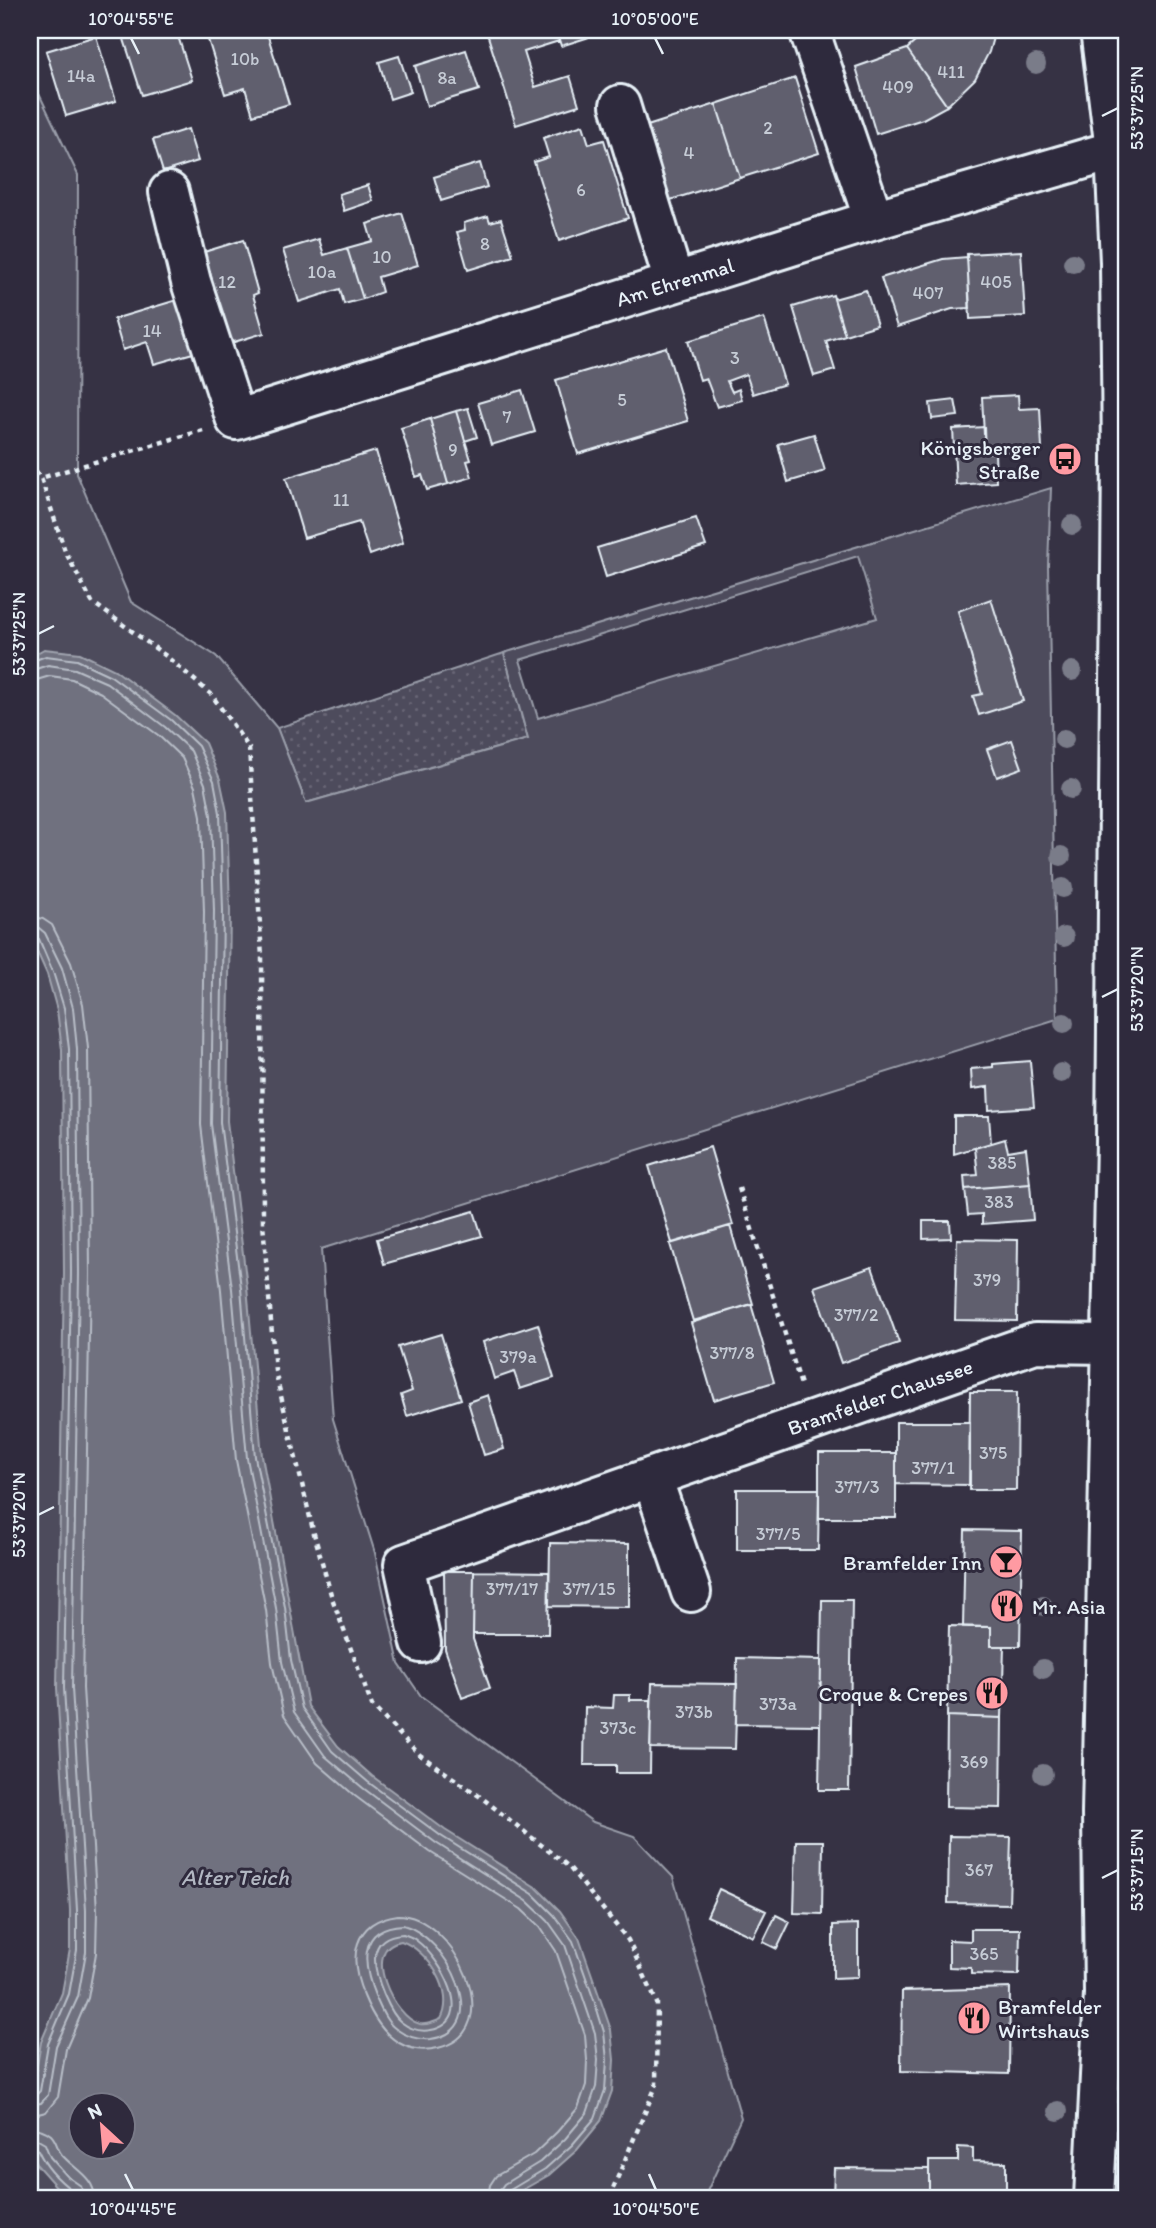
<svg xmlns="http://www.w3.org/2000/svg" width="1156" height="2228" font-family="Itim,sans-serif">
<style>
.grass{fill:url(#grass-dots);stroke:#9a9eaa;stroke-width:2}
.park{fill:#4d4b5c;stroke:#9a9eaa;stroke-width:2;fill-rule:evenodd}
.water{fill:#70717f;stroke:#a0a4af;stroke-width:2;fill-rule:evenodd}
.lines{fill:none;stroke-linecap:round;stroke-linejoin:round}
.shore{stroke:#b8bec8;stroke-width:2}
.building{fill:#605e6e;stroke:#e8f1f8;stroke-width:2}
.minor-casing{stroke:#e8f1f8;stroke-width:44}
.major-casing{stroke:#e8f1f8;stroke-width:44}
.path{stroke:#e8f1f8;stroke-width:4.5;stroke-dasharray:5 5;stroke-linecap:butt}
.minor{stroke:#2f2a3d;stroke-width:38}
.major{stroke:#2f2a3d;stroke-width:38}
.tree{fill:#7a7b89}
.ticks{fill:none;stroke:#e8f1f8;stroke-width:2.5}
.labels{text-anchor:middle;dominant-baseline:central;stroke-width:6;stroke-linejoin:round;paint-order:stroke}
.number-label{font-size:18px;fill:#c6ccd6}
.street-label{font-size:21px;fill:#e8f1f8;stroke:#2f2a3d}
.poi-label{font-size:21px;fill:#e8f1f8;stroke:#2f2a3d;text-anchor:end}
.water-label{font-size:23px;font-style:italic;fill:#b2b7c2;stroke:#2f2a3d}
.neatline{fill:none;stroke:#e8f1f8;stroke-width:2.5}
.ticks-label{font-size:18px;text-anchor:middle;fill:#e8f1f8}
</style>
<defs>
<pattern id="grass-dots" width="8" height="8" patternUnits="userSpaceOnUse" patternTransform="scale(1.75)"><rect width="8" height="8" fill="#4d4b5c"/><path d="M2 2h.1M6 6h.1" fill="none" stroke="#676574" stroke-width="1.8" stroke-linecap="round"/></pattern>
</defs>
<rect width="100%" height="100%" fill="#363244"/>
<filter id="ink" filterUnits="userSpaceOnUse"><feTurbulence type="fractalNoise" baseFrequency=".0143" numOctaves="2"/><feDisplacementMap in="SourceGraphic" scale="14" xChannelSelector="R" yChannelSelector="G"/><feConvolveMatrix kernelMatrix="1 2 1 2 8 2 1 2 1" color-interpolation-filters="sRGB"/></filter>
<g filter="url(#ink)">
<path class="grass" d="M504,653l24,86 -222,64 -29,-75z"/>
<path class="park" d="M30,75l48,100 -1,299 54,128 85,54 61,72 29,75 222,-64 -24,-86 547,-165 -3,77 9,454 -736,230 12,170 42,134 24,111 22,32 172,126 41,14 39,41 68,241 -37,80h-674zM858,556l19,62 -339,100 -18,-58zM80,2106h42v42h-42z"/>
<path class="water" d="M44,649l36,4 35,17 60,45 30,28 15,36 7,33 3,99 -3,210 20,166 15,169 46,250 30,40 34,30 73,54 92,58 23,23 19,27 32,92 3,30 -2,31 -11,30 -24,29 -28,25 -41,23h-435l-15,-9 -22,-25 -6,-21v-36l11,-65 21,-49 8,-44v-39l-13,-222 7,-415 -2,-223 -5,-40 -10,-36 -17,-38v-279zM401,1941c27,9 55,51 40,78 -6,3 -14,6 -21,5 -26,-6 -60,-77 -19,-83zM80,2106h42v42h-42z"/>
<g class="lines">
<path class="shore" d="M30,662l16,-6 31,4 34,16 60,44 27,26 16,35 6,32 3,98 -3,211 21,166 14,169 30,150 6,53 11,48 30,43 36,31 73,54 92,58 21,21 19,26 22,62 9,29 3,28 -2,30 -10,28 -23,27 -27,24 -35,21 -3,8
M30,671l18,-6 27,4 32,14 58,44 26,24 14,33 6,31 3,96 -3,213 21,165 15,169 29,150 6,54 12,50 31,44 38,32 73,55 91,58 21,20 17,24 30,88 3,27 -2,27 -9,26 -22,26 -25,23 -36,22 -5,7 -1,7
M30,682l20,-6 22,3 29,14 57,42 24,23 13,29 6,29 3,96 -3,213 20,165 15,170 30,150 6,53 12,52 33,48 38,33 75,56 91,57 19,18 16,24 29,84 2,25 -1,25 -8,23 -21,24 -23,22 -38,22 -6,9 -2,13
M30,916l13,3 9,6 19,38 12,41 5,44 2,226 -7,414 14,222 -1,43 -8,45 -22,51 -8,48 -12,15 -16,4
M30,927l9,1 6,5 17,35 11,40 4,41 2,225 -7,414 14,222v42l-8,45 -22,49 -8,49 -7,8 -11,2
M30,936l9,3 14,33 11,36 5,41 2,224 -7,415 13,222v40l-8,44 -21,50 -8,47 -5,5h-5
M398,1915c55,0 113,116 40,133 -39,9 -61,-20 -74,-52 -16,-37 -12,-75 34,-81z
M403,1925c43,11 93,105 28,114 -12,1 -24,-2 -35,-10 -10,-7 -15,-20 -20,-31 -13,-31 -20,-71 27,-73z
M403,1934c5,2 10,3 14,7 22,16 62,80 14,89 -10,2 -21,-1 -30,-8 -8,-6 -13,-18 -17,-27 -10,-24 -20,-59 19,-61z
M30,2128c8,0 15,2 21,7 6,6 6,14 11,20 13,15 32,22 33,43
M30,2139l8,1 7,4 5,13 18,20 13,9 3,12
M30,2147l8,3c8,18 20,30 35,41l2,7"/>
</g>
<path class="building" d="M121,30h55l16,50 -50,15z
M205,30h61l23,74 -36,11 -8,-27 -20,6z
M486,30h70l3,11 -35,11 11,35 35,-11 9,29 -63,20z
M556,30h27l3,8 -25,8z
M583,30h29l-26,8z
M924,30h71l-6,22 -14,27 -28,27 -40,-57 9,-8z
M96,36l20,65 -50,15 -20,-65z
M907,49l40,57 -24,13 -47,15 -20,-67z
M466,50l13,40 -52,16 -12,-40z
M399,56l12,36 -21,7 -11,-37z
M795,78l24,75 -79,25 -24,-74z
M716,104l24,74 -79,25 -23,-74z
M583,125l6,19 15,-4 24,78 -69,23 -25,-79 15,-5 -6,-19z
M188,129l10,32 -35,11 -10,-32z
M480,163l7,24 -46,14 -7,-24z
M368,185l5,16 -29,10 -5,-17z
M402,213l16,52 -40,12 4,15 -19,7 -16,-51 25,-7 -5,-17z
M488,216l2,6 11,-3 12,37 -45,14 -11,-38 8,-2 -1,-7z
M319,239l5,16 23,-7 16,51 -19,5 -4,-15 -41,13 -16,-52z
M243,240l15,53 -5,2 11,38 -30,9 -3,-3 -9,4 -26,-71 12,-4 -4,-16z
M1021,251l4,65 -55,3 -3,-65z
M967,257l3,51 -18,1 -55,18 -16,-49 62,-19z
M866,290l11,35 -32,10 -11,-36z
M833,295l12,40 -19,6 9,29 -21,6 -21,-69z
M177,300l16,53 -39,11 -7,-22 -24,8 -9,-31z
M764,318l21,66 -32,10 -7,-20 -19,7 5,11 7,-3 3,11 -25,7 -11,-29 -6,2 -12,-39z
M666,347l22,74 -110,33 -22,-74z
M522,390l13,42 -44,13 -13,-42z
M1018,395l1,14 21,-1 2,41 -57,4 -3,-56z
M955,400l3,16 -26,3 -2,-16z
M468,408l9,29 -12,4 -9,-30z
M456,411l15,49 -4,1 5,16 -24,7 -18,-65z
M430,419l18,65 -21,6 -5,-15 -6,2 -15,-49z
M984,427l1,26 10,-1 1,30 -40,3 -3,-56z
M814,434l11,37 -37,11 -10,-38z
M376,451l27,92 -33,12 -11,-33 -55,16 -18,-60z
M696,518l10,28 -100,31 -9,-29z
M991,599l32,102 -44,14 -6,-19 9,-2 -24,-83z
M1012,740l10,28 -25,9 -10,-28z
M1030,1061l4,46 -45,3 -1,-23 -16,2 -1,-20 22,-2v-3z
M954,1116h35l2,27 -37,11z
M1005,1139l3,12 18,-3 4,36 -65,5 -1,-13 14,-1 -3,-27z
M710,1147l23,78 -61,18 -23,-77z
M1030,1184l3,36 -51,4v-10l-14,1 -3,-26z
M474,1211l8,25 -98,28 -7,-25z
M923,1221h27l1,17 -28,1z
M730,1226l23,78 -60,17 -23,-77z
M957,1239l61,1 -1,81 -62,-1z
M872,1267l27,76 -58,20 -27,-76z
M751,1304l23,78 -60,18 -23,-77z
M538,1324l16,54 -34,11 -6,-17 -20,7 -11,-37z
M441,1334l20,65 -54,17 -6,-21 11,-4 -14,-44z
M970,1392h47l-1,98h-47z
M488,1395l16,54 -20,6 -16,-53z
M896,1422h74v63l-74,-1z
M819,1453h77v65h-77z
M737,1489h82l-1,61h-81z
M965,1530l57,1 -2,115h-29v-19h-28z
M550,1543l79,1v63l-80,-1z
M444,1571h30l-1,68 17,49 -28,10 -17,-49z
M474,1571l75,1 -1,62h-75z
M822,1600h30l-3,190h-30z
M949,1626l42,1v19h13l-2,72 -55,-2z
M737,1658l84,2 -1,65 -84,-1z
M652,1683l85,1 -2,65 -85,-1z
M614,1695h16v5h21l-1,73h-34v-8h-32l1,-58 28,1z
M947,1716l55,2 -1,90 -55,-1z
M949,1836l62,1 -2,67 -61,-1z
M796,1841h27l-1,73 -28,-1z
M719,1889l47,22 -13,26 -46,-21z
M776,1915l14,7 -13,27 -14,-7z
M858,1924v53l-25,1v-53z
M971,1929h49l-1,46 -48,-1v-6l-22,-1v-27l22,1z
M1010,1988l-1,86 -108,-3 1,-80z
M958,2147l15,1v13l33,1v36h-77v-37h29z
M834,2168l95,1v29h-96z"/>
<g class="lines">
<defs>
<path id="minor" d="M809,30l65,190
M620,105l54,177
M169,192l22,90 45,138 638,-200 252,-73
M652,1477l39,115
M421,1643l-17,-79 631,-221 76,1"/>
<path id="major" d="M1094,2198l10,-204 -2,-181 14,-671 6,-685 -2,-195 -5,-112 -15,-120"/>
</defs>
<use href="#minor" class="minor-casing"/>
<use href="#major" class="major-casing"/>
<path class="path" d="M203,430l-162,48 24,73 27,51 74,54 45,38 38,54 13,209 1,266 12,148 38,159 19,68 40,108 48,49 62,43 87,69 59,73 29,63 -1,83 -47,112
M30,463l11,15
M739,1188l63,200"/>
<use href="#minor" class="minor"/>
<use href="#major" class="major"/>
</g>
<g class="tree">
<circle cx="1036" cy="64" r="10"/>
<circle cx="1073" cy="263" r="10"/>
<circle cx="1072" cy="525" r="10"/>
<circle cx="1072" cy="671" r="10"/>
<circle cx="1064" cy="739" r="10"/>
<circle cx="1071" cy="789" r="10"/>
<circle cx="1061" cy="856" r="10"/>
<circle cx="1063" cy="888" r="10"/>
<circle cx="1064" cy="937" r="10"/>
<circle cx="1064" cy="1023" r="10"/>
<circle cx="1061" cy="1073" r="10"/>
<circle cx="1043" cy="1606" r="10"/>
<circle cx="1043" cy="1669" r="10"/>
<circle cx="1043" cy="1774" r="10"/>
<circle cx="1058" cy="2111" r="10"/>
</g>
</g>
<path class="ticks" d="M131,38l8,16M655,38l8,16M1102,116l16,-8M38,634l16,-8M1102,997l16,-8M38,1515l16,-8M1102,1878l16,-8M125,2174l8,16M649,2174l7,16"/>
<defs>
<symbol id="bus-disc" viewBox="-11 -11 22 22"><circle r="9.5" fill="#ff9aa2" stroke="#2f2a3d"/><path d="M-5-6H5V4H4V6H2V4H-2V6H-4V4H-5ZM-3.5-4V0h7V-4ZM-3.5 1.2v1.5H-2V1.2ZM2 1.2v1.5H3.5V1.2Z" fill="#111"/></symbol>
<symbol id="bar-disc" viewBox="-11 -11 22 22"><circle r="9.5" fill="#ff9aa2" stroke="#2f2a3d"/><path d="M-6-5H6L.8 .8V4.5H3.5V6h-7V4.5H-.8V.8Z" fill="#111"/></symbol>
<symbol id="restaurant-disc" viewBox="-11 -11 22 22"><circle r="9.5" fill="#ff9aa2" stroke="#2f2a3d"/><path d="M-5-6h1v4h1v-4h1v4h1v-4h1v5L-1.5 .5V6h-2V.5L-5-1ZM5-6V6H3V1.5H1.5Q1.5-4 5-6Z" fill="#111"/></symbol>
</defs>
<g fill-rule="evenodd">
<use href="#bus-disc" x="1046" y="440" width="38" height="38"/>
<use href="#bar-disc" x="987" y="1543" width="38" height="38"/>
<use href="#restaurant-disc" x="988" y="1587" width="38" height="38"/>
<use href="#restaurant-disc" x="973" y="1674" width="38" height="38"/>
<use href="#restaurant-disc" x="955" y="1999" width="38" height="38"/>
</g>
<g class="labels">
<g class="number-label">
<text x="245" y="59">10b</text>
<text x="951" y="72">411</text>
<text x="81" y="76">14a</text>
<text x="447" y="78">8a</text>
<text x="898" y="87">409</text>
<text x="768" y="128">2</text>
<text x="689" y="153">4</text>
<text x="581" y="190">6</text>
<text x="485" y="244">8</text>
<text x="382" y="257">10</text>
<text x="322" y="272">10a</text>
<text x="227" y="282">12</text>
<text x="996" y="282">405</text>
<text x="928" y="293">407</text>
<text x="152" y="331">14</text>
<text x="735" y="358">3</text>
<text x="622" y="400">5</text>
<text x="507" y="417">7</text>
<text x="453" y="450">9</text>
<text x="341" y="500">11</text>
<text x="1002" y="1163">385</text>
<text x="999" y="1202">383</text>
<text x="987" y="1280">379</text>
<text x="856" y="1315">377/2</text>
<text x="732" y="1353">377/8</text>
<text x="518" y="1357">379a</text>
<text x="993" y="1453">375</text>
<text x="933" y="1468">377/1</text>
<text x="857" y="1487">377/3</text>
<text x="778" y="1534">377/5</text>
<text x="512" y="1589">377/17</text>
<text x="589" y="1589">377/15</text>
<text x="778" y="1704">373a</text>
<text x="694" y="1712">373b</text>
<text x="618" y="1728">373c</text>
<text x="974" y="1762">369</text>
<text x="979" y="1870">367</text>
<text x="984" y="1954">365</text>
</g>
<g class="street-label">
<text transform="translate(675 282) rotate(-17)">Am Ehrenmal</text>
<text transform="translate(880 1397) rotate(-19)">Bramfelder Chaussee</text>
</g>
<g class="poi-label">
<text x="1040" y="447">Königsberger<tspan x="1040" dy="24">Straße</tspan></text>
<text x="982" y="1562">Bramfelder Inn</text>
<text x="1032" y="1606" text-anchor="start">Mr. Asia</text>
<text x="968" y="1693">Croque &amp; Crepes</text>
<text x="998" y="2006" text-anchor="start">Bramfelder<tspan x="998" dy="24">Wirtshaus</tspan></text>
</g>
<g class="water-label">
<text x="235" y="1877">Alter Teich</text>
</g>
</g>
<rect width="1156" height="2228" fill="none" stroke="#2f2a3d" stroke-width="77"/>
<g transform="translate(102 2126) rotate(334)"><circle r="33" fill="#2f2a3d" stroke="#797a88" stroke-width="2"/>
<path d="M0-5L12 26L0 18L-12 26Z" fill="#ff9aa2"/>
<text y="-10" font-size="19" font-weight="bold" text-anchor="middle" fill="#e8f1f8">N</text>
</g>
<rect x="38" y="38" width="1080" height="2152" class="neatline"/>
<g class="ticks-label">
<text x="131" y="25">10°04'55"E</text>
<text x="655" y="25">10°05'00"E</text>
<text transform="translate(1137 108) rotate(-90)" y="6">53°37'25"N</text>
<text transform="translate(19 634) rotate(-90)" y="6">53°37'25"N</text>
<text transform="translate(1137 989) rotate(-90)" y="6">53°37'20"N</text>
<text transform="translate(19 1515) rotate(-90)" y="6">53°37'20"N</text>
<text transform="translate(1137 1870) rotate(-90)" y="6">53°37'15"N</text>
<text x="133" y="2215">10°04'45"E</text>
<text x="656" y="2215">10°04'50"E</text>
</g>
</svg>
